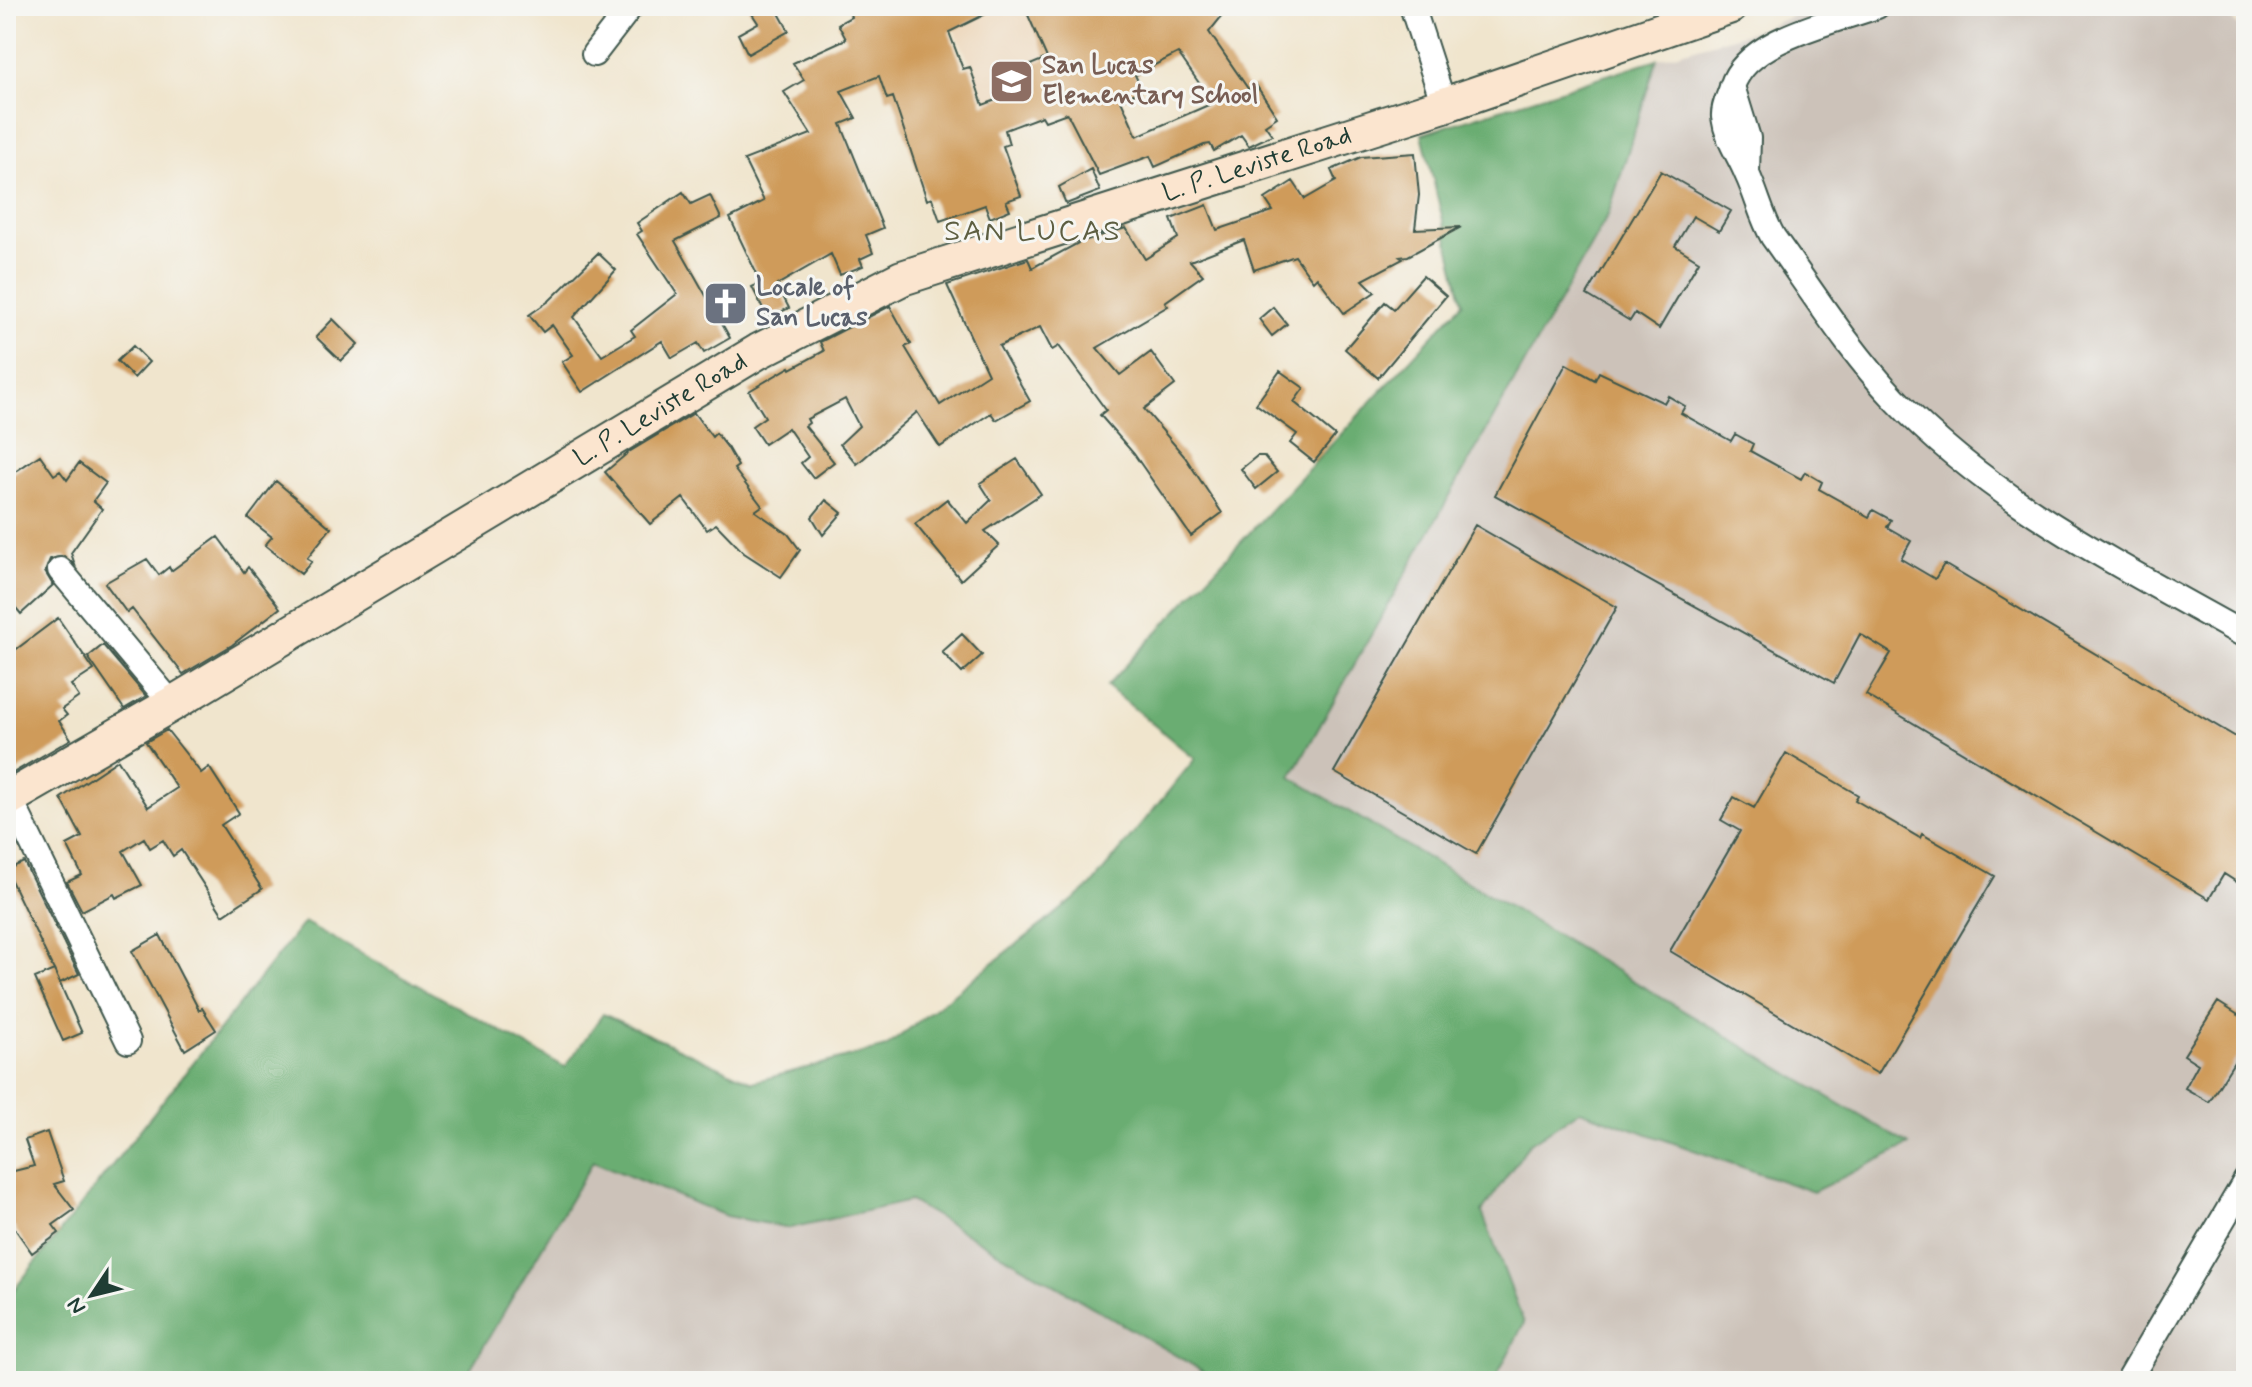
<svg xmlns="http://www.w3.org/2000/svg" width="2252" height="1387" font-family="Mynerve,sans-serif">
<style>
.built{fill:#edd7bb}
.industrial{fill:#ccc2b9}
.forest{fill:#6aad72;stroke:#447553;stroke-width:2}
.building{fill:#cf9b5a;fill-rule:evenodd}
.lines{fill:none;stroke-linecap:round;stroke-linejoin:round}
.street-casing{stroke:#3e564b;stroke-width:28}
.secondary-casing{stroke:#3e564b;stroke-width:38}
.street{stroke:#fff;stroke-width:24}
.secondary{stroke:#fbe5cf;stroke-width:34}
.labels{text-anchor:middle;dominant-baseline:central;stroke-width:6;stroke-linejoin:round;paint-order:stroke}
.education-label{font-size:26px;font-weight:bold;fill:#785e54;stroke:#f6f6f2;text-anchor:start}
.street-label{font-size:26px;fill:#1f3d34;stroke:#f6f6f2}
.worship-label{font-size:26px;font-weight:bold;fill:#5b616d;stroke:#f6f6f2;text-anchor:start}
.quarter-label{font-size:30px;letter-spacing:2px;fill:#5d5e41;stroke:#f6f6f2}
</style>
<rect width="100%" height="100%" fill="#f6f6f2"/>
<filter id="ink" filterUnits="userSpaceOnUse"><feTurbulence type="fractalNoise" baseFrequency=".0125" numOctaves="2"/><feDisplacementMap in="SourceGraphic" scale="16" xChannelSelector="R" yChannelSelector="G"/><feConvolveMatrix kernelMatrix="1 2 1 2 8 2 1 2 1" color-interpolation-filters="sRGB"/></filter>
<filter id="wash" filterUnits="userSpaceOnUse"><feTurbulence type="fractalNoise" baseFrequency=".006" numOctaves="4" result="noise"/><feDisplacementMap in="SourceGraphic" scale="32" xChannelSelector="R" yChannelSelector="G"/><feGaussianBlur stdDeviation="1.8" result="paint"/><feColorMatrix in="noise" values="0 0 0 0 0 0 0 0 0 0 0 0 0 0 0 0 0 1.4 0 .05"/><feComposite in="paint" operator="in"/></filter>
<g filter="url(#wash)">
<rect width="100%" height="100%" fill="#f0e5cd"/>
<path class="built" d="M944,6h132l23,50 -109,51z"/>
<path class="industrial" d="M1819,6h395l32,26v1349h-752l29,-58 -41,-111 47,-68 51,-34 233,82 95,-47 -617,-368 317,-562 49,-156 100,-29z
M593,1161l133,55 64,12 120,-27 310,180h-757z"/>
<path class="forest" d="M1657,59l-49,156 -317,562 618,368 -96,47 -233,-82 -51,34 -47,68 42,111 -30,58h-274l-310,-180 -120,27 -64,-12 -133,-55 -130,220h-457v-81l298,-378 261,145 38,-53 150,68 133,-35 205,-161 104,-127 -88,-73 356,-383 -41,-169z"/>
<g id="blocks">
<path class="building" d="M747,6h28l14,25 -41,23 -10,-20 20,-11z
M848,6h154l-53,26 14,37 7,-2 13,38 48,-18 -8,-19 24,-10 -23,-52h206l-21,26 40,58 7,-5 21,32 -12,8 7,10 -23,11 -8,-11 -27,16 -4,-7 -6,1 -49,22 -5,-11 -51,19 -32,-62 -22,8 -3,-5 -37,14 4,14 -6,2 18,50 -15,5 4,9 -20,8 -5,-13 -45,16 -8,-23 -5,2 -34,-103 -6,2 -8,-23 -38,15 15,27 -15,6 42,104 -17,7 7,18 -13,6 3,7 -23,9 -9,-21 -54,31 12,23 -21,10 -16,-31 9,-4 -31,-65 34,-17 -20,-41 67,-26 -27,-42 20,-12 -11,-17 53,-24 -8,-15 13,-7zM1178,53l35,50 -76,33 -16,-36 21,-10 -7,-15z
M1415,153l4,42 -4,34 46,-2 -53,29 -8,1 3,2 -40,21 12,12 -31,21 -27,-36 -4,4 -18,-25 -41,14 -10,-30 -54,21 13,14 -38,27 3,4 -71,42 23,27 31,-23 24,33 -31,24 41,48 37,56 -31,23 -57,-82 -34,-39 6,-5 -47,-64 -7,4 -12,-23 -41,19 31,55 -34,19 -5,-7 -51,34 -23,-35 -60,52 -17,-20 19,-18 -14,-27 -38,20 2,4 -4,3 29,36 -21,16 -12,-15 7,-6 -20,-29 -24,16 -12,-18 13,-9 -16,-26 41,-24 1,2 33,-18 -4,-9 70,-36 21,38 -6,3 35,58 48,-31 -41,-89 81,-26 4,9 48,-26 46,-14 19,31 33,-21 -7,-19 36,-14 10,25 56,-19 -8,-12 28,-18 12,18 31,-18 -5,-11 30,-13z
M1091,169l9,22 -34,13 -7,-17z
M1661,171l70,40 -12,20 -26,-15 -18,30 24,15 -40,68 -24,-16 -5,8 -43,-26z
M683,192l8,12 19,-9 11,23 -46,23 55,97 -26,15 -6,-10 -26,15 -10,-17 -80,51 -20,-30 11,-7 -21,-30 -9,7 -14,-17 20,-14 49,-48 18,17 -42,47 28,39 33,-20 -4,-6 46,-36 -40,-60 5,-3 -5,-8z
M1423,276l23,20 -68,82 -33,-29 40,-47 9,7z
M1273,307l14,17 -15,12 -13,-17z
M333,319l25,25 -17,17 -25,-24z
M133,346l16,16 -15,16 -17,-17z
M1566,364l29,16 4,-8 65,31 4,-7 17,10 -4,7 50,28 4,-7 18,10 -3,7 51,28 4,-7 17,10 -3,7 50,28 4,-7 18,10 -4,7 24,14 -10,18 34,20 9,-15 302,179v145l-22,-14 -15,25 -343,-204 25,-42 -31,-19 -26,49 -339,-188z
M1280,371l24,17 -10,14 41,34 -21,26 -24,-19 7,-9 -41,-30z
M694,413l18,24 4,-4 11,14 11,19 -4,3 28,37 -7,5 33,23 12,16 -19,27 -37,-24 -28,-29 -9,6 -24,-32 -33,26 -45,-52 24,-20z
M40,455l14,20 6,-4 7,9 12,-17 27,20 -13,18 9,8 -31,44 4,12 -11,-9 -14,3 -5,13 8,13 -32,29 -15,-18v-118z
M1257,456h7l13,16 -21,17 -15,-20z
M1017,459l24,35 -56,37 14,14 -38,35 -46,-56 32,-25 20,24 24,-23 -11,-17z
M276,481l55,47 -24,30 5,3 -11,13 -36,-29 7,-8 -24,-19z
M826,500l16,13 -19,22 -11,-18z
M1475,525l142,82 -141,247 -142,-82z
M218,537l26,35 4,-5 32,41 -48,37 -49,29 -51,-65 -5,4 -22,-30 42,-24 12,16 10,-8 2,4z
M58,618l36,52 -23,15 8,12 -17,12 5,6 -8,6 12,18 -65,38v-120z
M962,634l20,21 -20,18 -20,-21z
M103,645l43,51 -22,13 -36,-52z
M167,730l34,43 8,-6 30,46 -18,12 41,64 -39,26 -42,-65 -8,6 -10,-16 -13,8 -6,-10 -21,13 19,34 -26,13 -2,-4 -32,17 -15,-29 15,-7 -15,-30 15,-8 -21,-39 57,-38 30,47 29,-19 -31,-46z
M1786,753l72,42 -3,5 65,38 2,-4 73,42 -117,198 -208,-123 70,-120 -19,-11 13,-23 20,11z
M24,862l55,112 -19,9 -54,-113z
M160,935l39,75 3,-2 14,22 -31,20 -53,-99z
M54,970l28,63 -19,8 -28,-63z
M2218,1002l28,18v23l-37,59 -24,-14 13,-24 -14,-9z
M47,1132l17,49 -10,3 20,26 -21,15 6,8 -27,20 -26,-37v-43l28,-7 -9,-26z"/>
</g>
</g>
<g filter="url(#ink)">
<use href="#blocks" fill-opacity="0" stroke="#3e564b" stroke-width="2"/>
<g class="lines">
<defs>
<path id="street" d="M1412,6l32,99
M1877,6c-44,16 -131,33 -145,81 -3,11 -9,19 -8,30 3,23 15,37 23,57 10,21 14,42 26,63 39,54 75,112 121,161 99,105 228,168 352,238
M594,54l37,-48
M1732,86l16,52 -1,35
M60,570l112,134
M10,798l118,243
M2128,1381l118,-201"/>
<g id="secondary">
<path id="s1" d="M6,800l166,-96 587,-353 143,-73 542,-173 287,-99"/>
</g>
</defs>
<use href="#street" class="street-casing"/>
<use href="#secondary" class="secondary-casing"/>
<use href="#street" class="street"/>
<use href="#secondary" class="secondary"/>
</g>
</g>
<defs>
<symbol id="school-square" viewBox="-11 -11 22 22"><rect x="-9" y="-9" width="18" height="18" rx="4" fill="#8d6e63" stroke="#f6f6f2"/><path d="M0-5L7-2L0 1L-7-2ZM-4 1L0 2.5L4 1V4Q0 6-4 4Z" fill="#fff"/></symbol>
<symbol id="church-square" viewBox="-11 -11 22 22"><rect x="-9" y="-9" width="18" height="18" rx="4" fill="#6b7280" stroke="#f6f6f2"/><path d="M-1.2-6h2.4v3.5h3.3v2.4h-3.3V6h-2.4V-.1h-3.3v-2.4h3.3Z" fill="#fff"/></symbol>
</defs>
<g fill-rule="evenodd">
<use href="#school-square" x="986" y="56" width="51" height="51"/>
<use href="#church-square" x="700" y="278" width="51" height="51"/>
</g>
<g class="labels">
<g class="education-label">
<text x="1042" y="66">San Lucas<tspan x="1042" dy="30">Elementary School</tspan></text>
</g>
<g class="street-label">
<text stroke="none"><textPath href="#s1" startOffset="1410">L. P. Leviste Road</textPath></text>
<text stroke="none"><textPath href="#s1" startOffset="762">L. P. Leviste Road</textPath></text>
</g>
<g class="worship-label">
<text x="756" y="288">Locale of<tspan x="756" dy="30">San Lucas</tspan></text>
</g>
<g class="quarter-label">
<text x="1033" y="231">SAN LUCAS</text>
</g>
</g>
<rect width="2252" height="1387" fill="none" stroke="#f6f6f2" stroke-width="32"/>
<g transform="translate(92 1295) rotate(235)" stroke="#f6f6f2" stroke-width="6" paint-order="stroke">
<path d="M0-6L14 30L0 20L-14 30Z" fill="#1f3d34"/>
<text y="-12" font-size="22" font-weight="bold" text-anchor="middle" fill="#1f3d34">N</text>
</g>
</svg>
